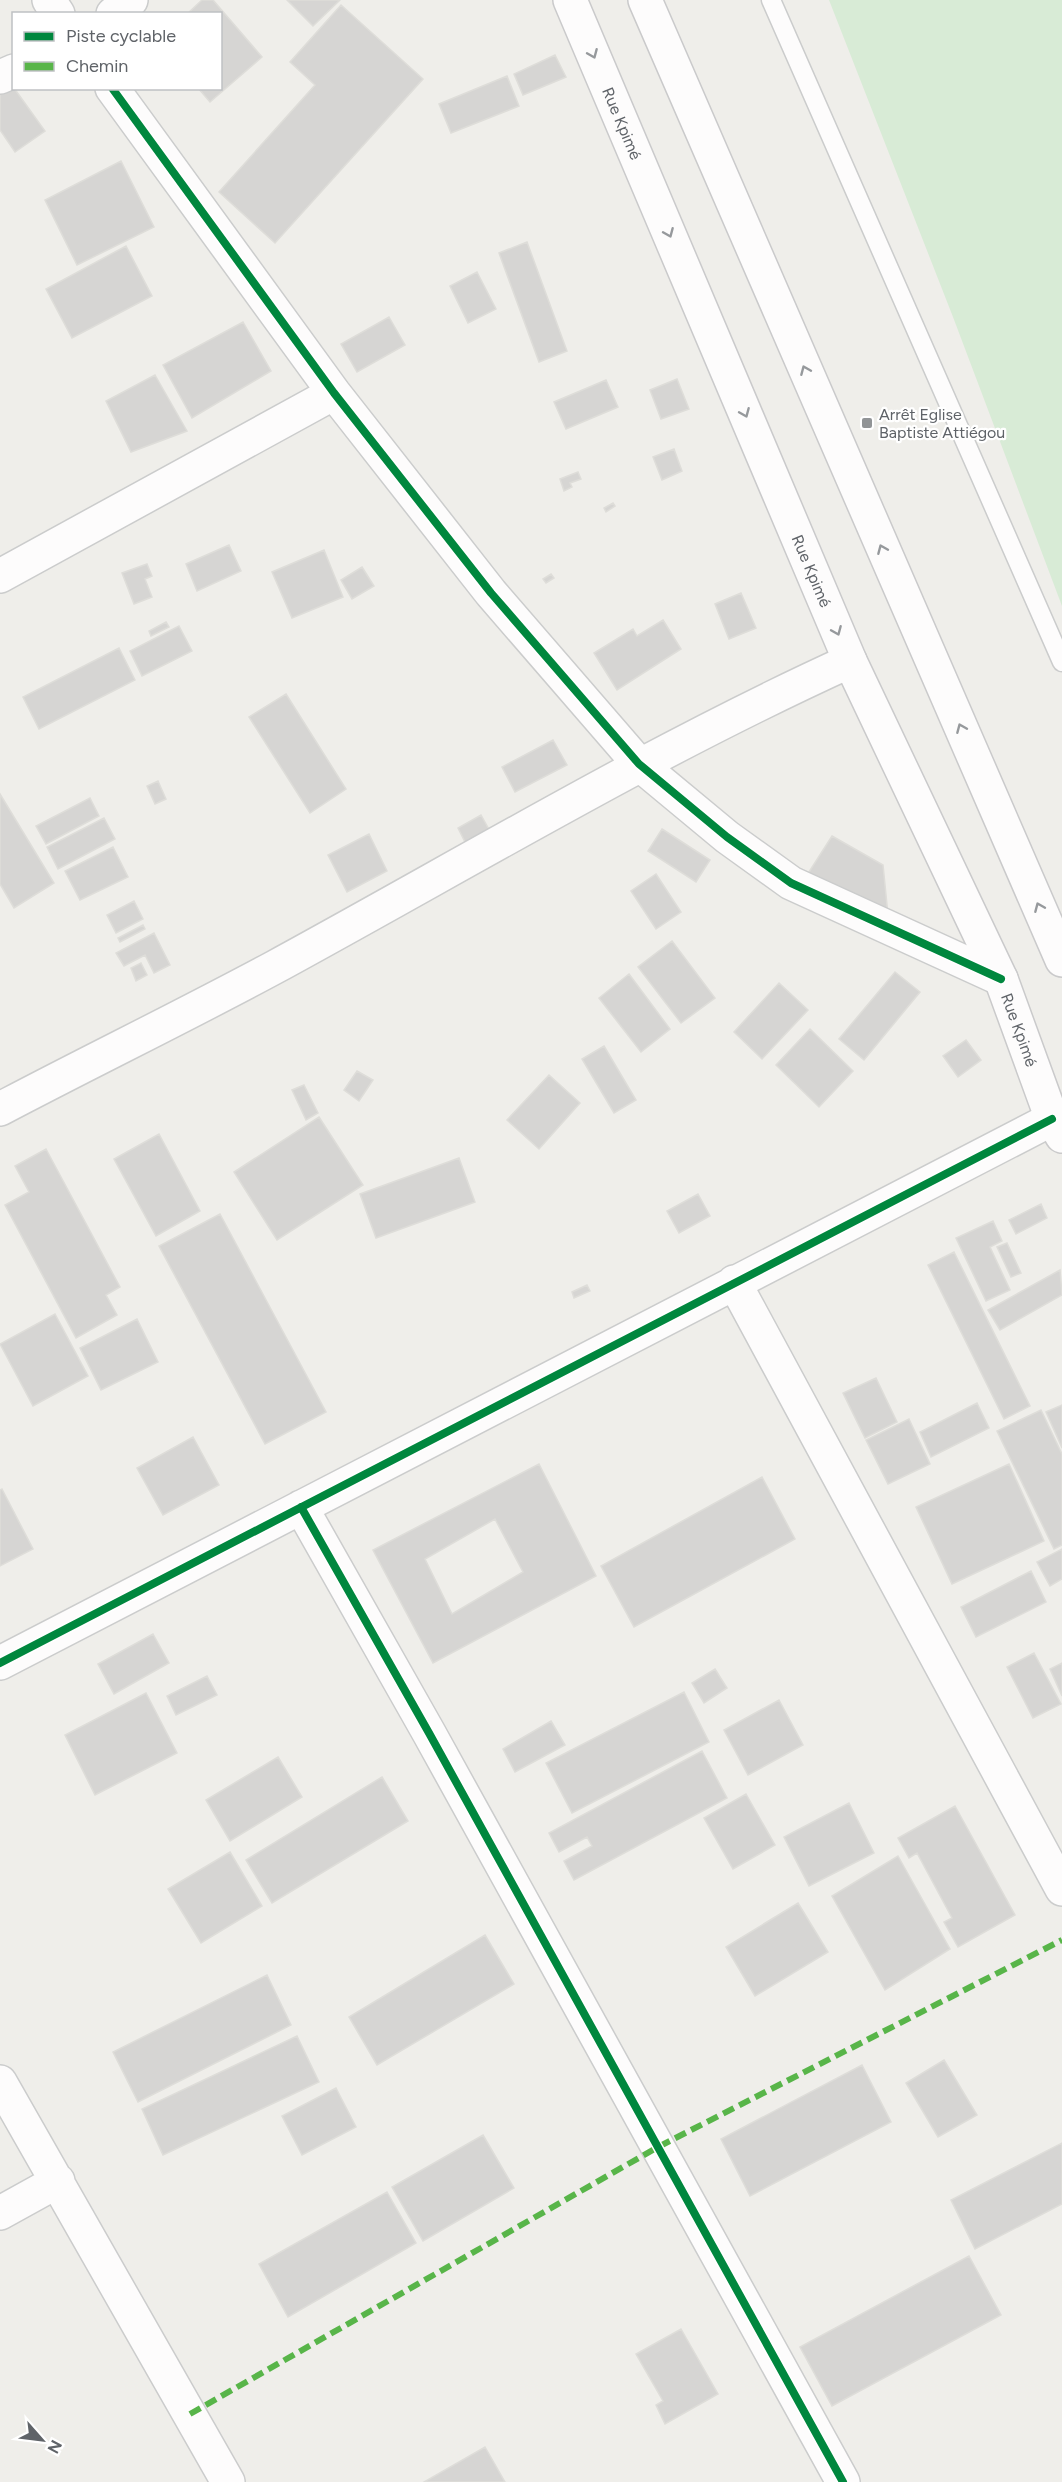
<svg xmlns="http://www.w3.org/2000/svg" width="1062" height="2482" font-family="Figtree,sans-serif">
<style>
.green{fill:#d8ebd6}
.building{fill:#d6d5d3;stroke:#deddd9;stroke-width:1.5;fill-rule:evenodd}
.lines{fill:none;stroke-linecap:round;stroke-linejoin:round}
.service-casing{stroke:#cbcccc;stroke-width:21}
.minor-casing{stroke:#cbcccc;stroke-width:36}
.secondary-casing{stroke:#cacacb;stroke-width:36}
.service{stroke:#fdfcfc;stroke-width:18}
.minor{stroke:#fdfcfc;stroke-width:33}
.secondary{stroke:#fdfcfc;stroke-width:33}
.quiet{stroke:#58b549;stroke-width:6;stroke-dasharray:12 6;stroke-linecap:butt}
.cycleway-casing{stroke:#fff;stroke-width:11}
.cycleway{stroke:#00873e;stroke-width:8}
.oneway{stroke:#96999c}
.poi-dot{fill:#919496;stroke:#fff;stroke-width:2}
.labels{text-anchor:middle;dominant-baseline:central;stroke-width:4.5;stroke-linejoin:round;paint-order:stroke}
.street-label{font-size:16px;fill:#5f6368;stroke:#fff}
.poi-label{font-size:16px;fill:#5f6368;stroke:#fff;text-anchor:start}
</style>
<rect width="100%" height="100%" fill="#efeeea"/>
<path class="green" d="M829,0h233v606l-109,-289z"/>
<path class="building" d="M202,0h11l49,57 -52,45 -12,-14h22v-74h-33z
M287,0h53l-27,26z
M341,5l82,74 -148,164 -56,-51 96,-107 -25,-23z
M555,55l11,22 -43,18 -9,-21z
M507,76l12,30 -68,27 -12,-29z
M14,88l31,43 -30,21 -15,-22v-39z
M121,161l33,66 -77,38 -32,-65z
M527,242l40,109 -28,11 -40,-109z
M126,246l26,50 -80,42 -26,-49z
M477,272l19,37 -28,14 -18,-37z
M389,317l16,28 -48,27 -16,-28z
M243,322l28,49 -79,47 -29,-53z
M155,375l32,56 -56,21 -25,-51z
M677,379l12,30 -28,10 -11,-29z
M606,380l12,27 -52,22 -12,-27z
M674,449l8,22 -20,9 -9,-23z
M578,472l3,7 -11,4 2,4 -8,4 -4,-12z
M613,503l2,3 -9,6 -2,-4z
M229,545l12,26 -44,20 -11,-27z
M324,550l19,47 -51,21 -20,-46z
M147,564l5,12 -7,3 7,18 -18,7 -12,-31z
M362,567l12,19 -22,13 -11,-19z
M551,574l3,4 -8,5 -3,-4z
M741,593l15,35 -27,11 -14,-35z
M663,620l18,29 -64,41 -23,-37 39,-24 4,7z
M166,622l3,5 -18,9 -2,-5z
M179,626l13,25 -50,25 -12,-25z
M119,648l16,32 -96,49 -16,-32z
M286,694l60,95 -36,24 -61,-96z
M553,740l14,25 -52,27 -13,-25z
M158,781l8,18 -11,5 -8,-18z
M0,794l54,89 -40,25 -14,-24z
M90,798l9,18 -53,28 -10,-18z
M481,815l10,18 -24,13 -9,-18z
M104,818l11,21 -57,30 -11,-22z
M662,829l48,31 -14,22 -48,-31z
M369,834l18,37 -40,21 -19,-37z
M832,836l51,29 6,60 -82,-50z
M113,847l15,30 -48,23 -15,-29z
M656,874l25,38 -25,17 -25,-38z
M134,901l9,18 -27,14 -9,-18z
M143,925l2,4 -25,13 -2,-4z
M154,933l16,32 -16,8 -9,-18 -21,11 -8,-13z
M672,941l43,57 -34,25 -43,-56z
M141,963l6,12 -11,6 -5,-13z
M895,972l25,20 -56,68 -25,-21z
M629,974l41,55 -29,23 -42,-54z
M779,983l29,27 -46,49 -28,-27z
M810,1029l43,42 -34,36 -43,-42z
M966,1040l15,20 -23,17 -15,-21z
M604,1046l32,54 -22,13 -32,-54z
M357,1071l16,9 -14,21 -15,-11z
M549,1075l31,28 -41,46 -32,-29z
M304,1085l14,28 -12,7 -14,-30z
M319,1117l44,68 -86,55 -43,-68z
M159,1134l41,77 -44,25 -42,-77z
M46,1149l74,138 -14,8 11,20 -41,23 -71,-133 24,-13 -14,-26z
M459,1158l16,44 -99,36 -16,-44z
M698,1194l12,22 -31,17 -12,-22z
M1041,1204l6,14 -31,16 -7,-14z
M220,1214l106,198 -61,32 -106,-198z
M993,1221l9,20 -12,6 20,43 -24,11 -30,-63z
M1007,1243l14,30 -10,4 -14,-30z
M954,1252l76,154 -26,13 -76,-154z
M1060,1270l2,25 -62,35 -12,-20z
M587,1285l3,6 -16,7 -2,-6z
M55,1314l33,62 -55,30 -33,-62z
M137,1319l21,43 -57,28 -21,-42z
M876,1378l21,44 -32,16 -22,-45z
M977,1403l12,25 -58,29 -11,-25z
M1062,1405v43l-16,-36z
M1041,1410l21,44v91l-8,4 -57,-118z
M909,1419l21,45 -42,20 -22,-44z
M193,1437l26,48 -56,30 -26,-47z
M539,1464l57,112 -163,87 -60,-113zM495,1519l28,53 -71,42 -27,-55z
M1009,1464l35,77 -92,43 -36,-77z
M762,1477l33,62 -161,88 -33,-61z
M2,1489l31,60 -33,17v-76z
M1062,1549v30l-12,7 -13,-24z
M1031,1571l15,31 -70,35 -15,-30z
M153,1634l16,29 -55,31 -16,-30z
M1034,1653l27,51 -28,14 -26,-51z
M1062,1663v33l-12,-27z
M715,1669l12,19 -23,15 -12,-20z
M207,1676l10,19 -41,20 -9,-19z
M684,1692l25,50 -137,71 -26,-50z
M146,1693l31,60 -82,42 -30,-60z
M779,1700l24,45 -55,30 -24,-45z
M551,1721l14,24 -50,27 -12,-23z
M702,1751l25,47 -153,82 -10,-19 28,-15 -5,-9 -28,15 -10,-19z
M278,1757l24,40 -72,44 -24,-41z
M382,1777l26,44 -136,82 -26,-43z
M746,1794l29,51 -42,24 -29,-51z
M849,1803l25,50 -65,33 -25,-49z
M955,1806l60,109 -57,32 -14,-25 8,-4 -35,-65 -8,5 -11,-20z
M230,1852l32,54 -61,37 -33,-54z
M898,1856l52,93 -65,41 -53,-94z
M798,1903l30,49 -73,44 -29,-49z
M485,1935l29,49 -137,81 -28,-48z
M267,1975l24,50 -153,77 -25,-50z
M297,2036l22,46 -156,73 -21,-46z
M944,2060l33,55 -39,22 -32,-54z
M862,2065l29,57 -141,74 -29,-57z
M336,2088l20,39 -54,28 -20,-39z
M483,2135l31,53 -91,53 -31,-54z
M1062,2143v61l-87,45 -24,-49z
M387,2192l29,51 -128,74 -29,-53z
M969,2256l32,59 -169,91 -32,-59z
M681,2329l37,65 -53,30 -9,-19 7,-4 -27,-47z
M485,2447l20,35h-81z"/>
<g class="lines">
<defs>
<path id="service" d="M771,0l291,662"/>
<path id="minor" d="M49,0l9,14
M113,14l18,-14
M0,77l14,-6
M112,88l222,305 157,200 148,171 88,73 64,46 210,96
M0,576l334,-183
M0,1109c91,-48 184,-93 275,-142 191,-104 377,-216 575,-306
M734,1282l328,607
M301,1507l128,226 414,749
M0,1663l1052,-544
M0,2082l228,400
M0,2213l58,-32"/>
<g id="secondary">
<path id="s1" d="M570,0l280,661 151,318 51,140 10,17"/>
<path d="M645,0l417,960"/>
</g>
</defs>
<use href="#service" class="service-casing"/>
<use href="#minor" class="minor-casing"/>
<use href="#secondary" class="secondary-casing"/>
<use href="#service" class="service"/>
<use href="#minor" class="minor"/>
<use href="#secondary" class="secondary"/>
<path class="quiet" d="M190,2414l468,-267 404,-207"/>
<defs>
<path id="cycleway" d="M112,88l222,305 157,200 148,171 88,73 64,46 210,96
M301,1507l128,226 414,749
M0,1663l1052,-544"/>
</defs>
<use href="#cycleway" class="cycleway-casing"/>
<use href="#cycleway" class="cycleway"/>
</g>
<defs><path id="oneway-chevron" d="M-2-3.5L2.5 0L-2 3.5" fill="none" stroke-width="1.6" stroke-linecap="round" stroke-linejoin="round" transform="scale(1.5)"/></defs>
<g class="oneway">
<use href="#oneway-chevron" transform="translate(593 54) rotate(67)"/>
<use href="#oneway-chevron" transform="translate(669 233) rotate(67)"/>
<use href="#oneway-chevron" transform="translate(805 370) rotate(-113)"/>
<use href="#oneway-chevron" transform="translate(745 413) rotate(67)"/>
<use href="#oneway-chevron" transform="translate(882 549) rotate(-113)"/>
<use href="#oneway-chevron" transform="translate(837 631) rotate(67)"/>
<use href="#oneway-chevron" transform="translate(961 728) rotate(-113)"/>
<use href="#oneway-chevron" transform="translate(1039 907) rotate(-113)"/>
</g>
<rect class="poi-dot" x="861" y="417" width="12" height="12" rx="3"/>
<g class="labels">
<g class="street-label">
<text stroke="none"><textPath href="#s1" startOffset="134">Rue Kpimé</textPath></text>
<text stroke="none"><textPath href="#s1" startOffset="620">Rue Kpimé</textPath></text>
<text stroke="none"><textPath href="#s1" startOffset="1124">Rue Kpimé</textPath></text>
</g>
<g class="poi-label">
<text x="879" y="414">Arrêt Eglise<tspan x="879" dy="18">Baptiste Attiégou</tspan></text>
</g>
</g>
<rect x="12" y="12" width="210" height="78" fill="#ffffff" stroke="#bfc1c3" stroke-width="1.5"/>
<rect x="24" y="32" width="30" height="9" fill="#00873e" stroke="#bfc1c3" stroke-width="1.5"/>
<text x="66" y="42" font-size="18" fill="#5f6368">Piste cyclable</text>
<rect x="24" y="62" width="30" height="9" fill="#58b549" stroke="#bfc1c3" stroke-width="1.5"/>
<text x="66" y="72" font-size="18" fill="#5f6368">Chemin</text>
<g transform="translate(42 2440) rotate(118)" stroke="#ffffff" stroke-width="4.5" paint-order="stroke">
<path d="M0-4.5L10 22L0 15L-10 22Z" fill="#5f6368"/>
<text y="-9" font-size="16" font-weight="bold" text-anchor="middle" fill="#5f6368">N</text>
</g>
</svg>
